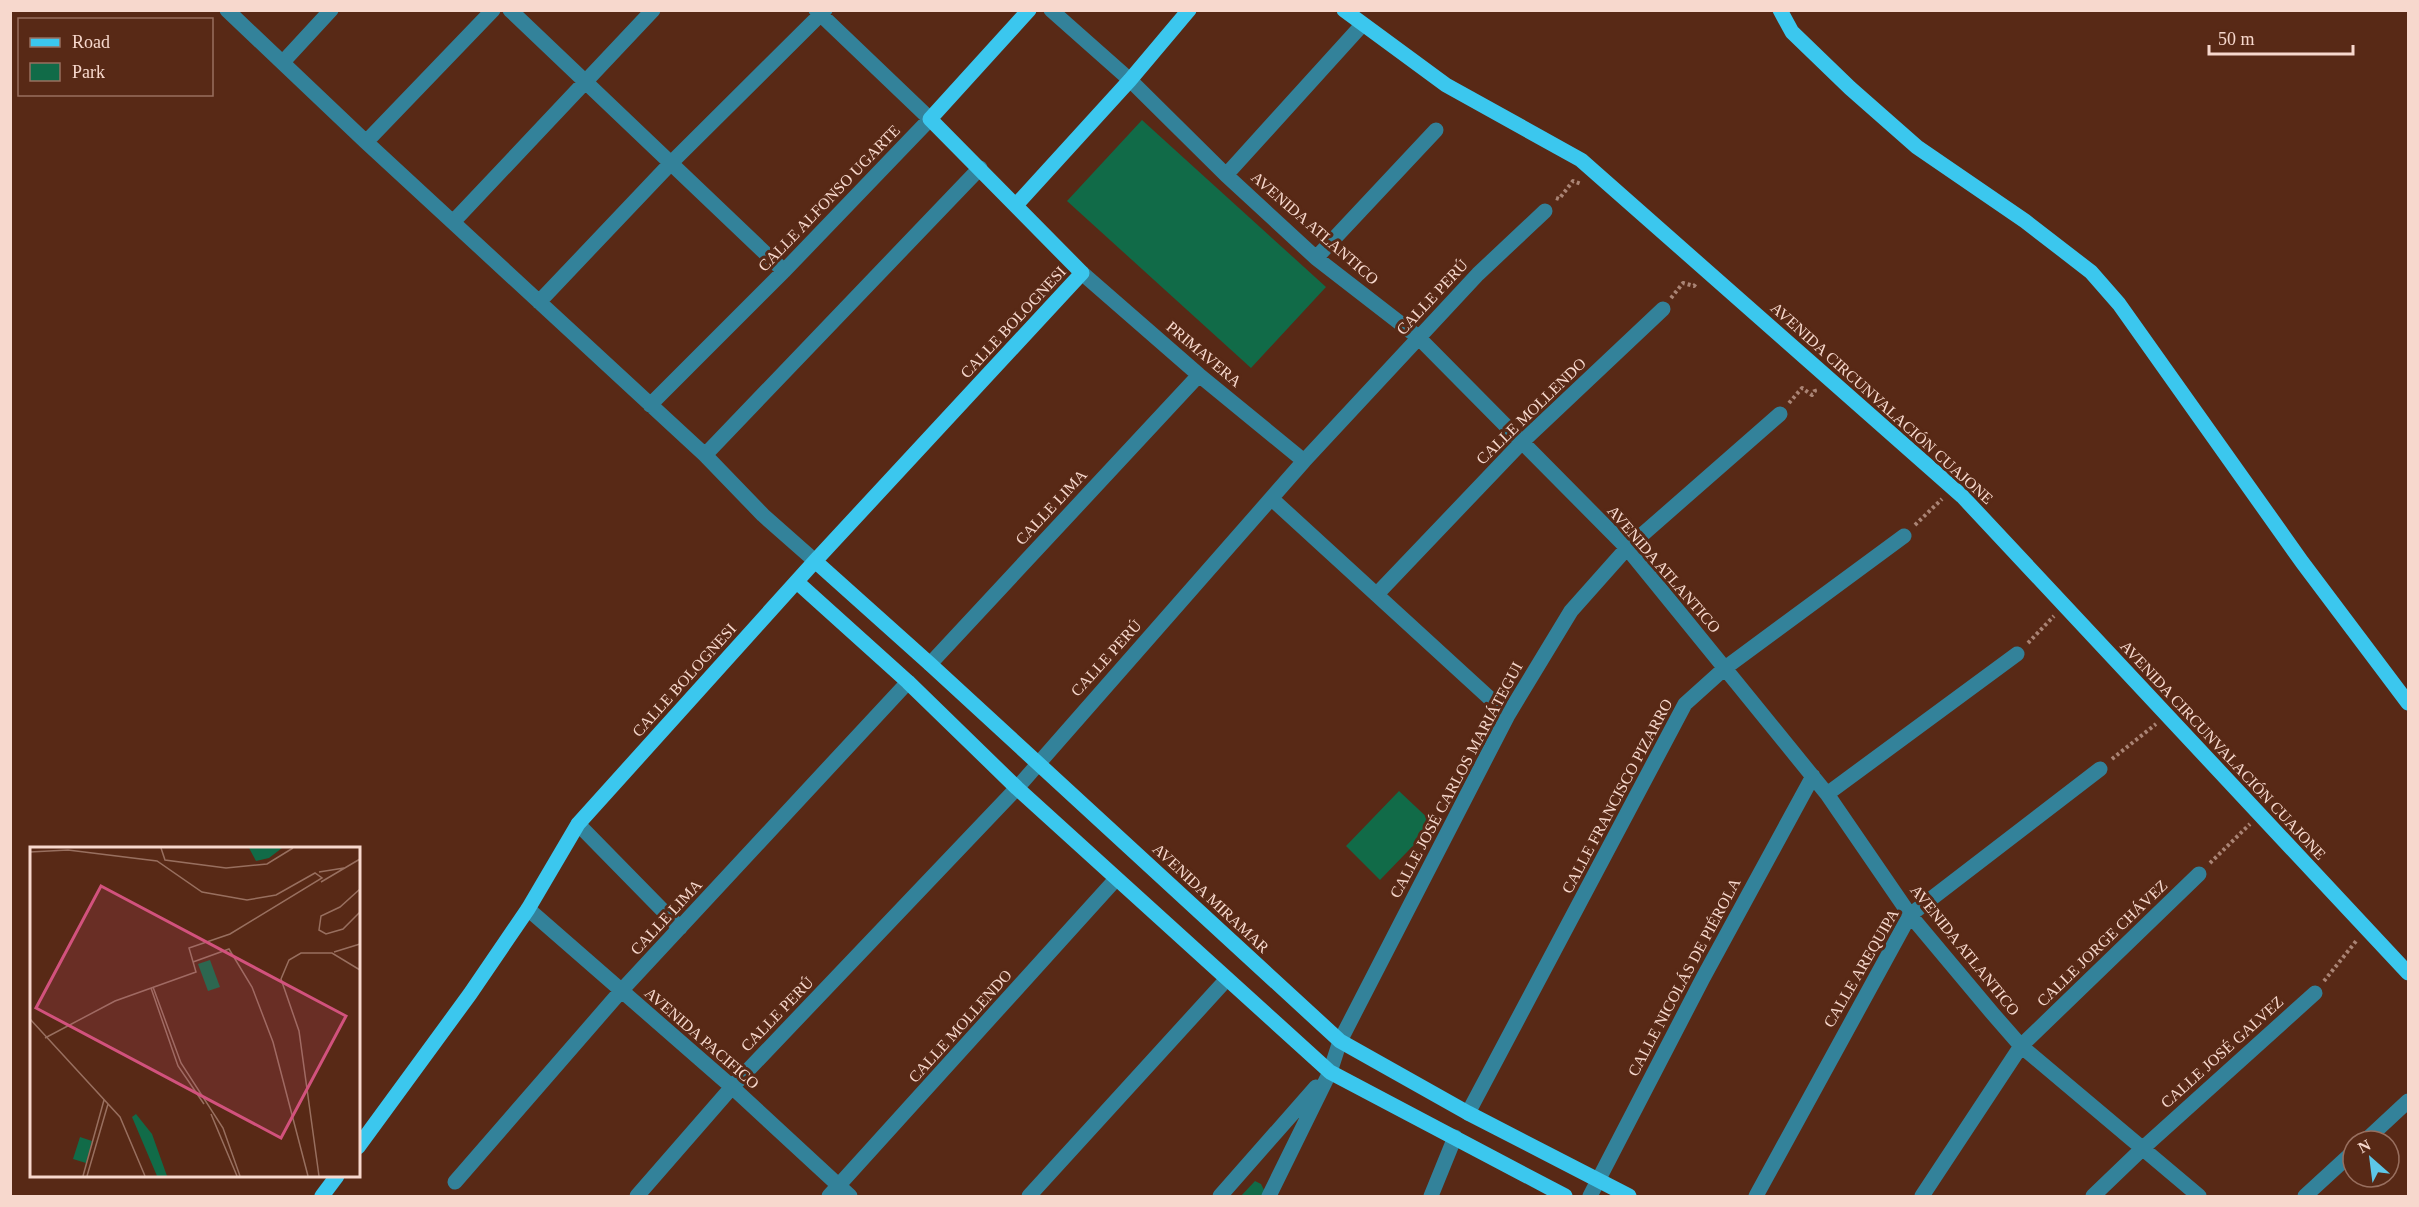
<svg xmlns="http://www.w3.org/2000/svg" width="2419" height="1207" font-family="'Times New Roman',serif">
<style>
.green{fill:#116b48}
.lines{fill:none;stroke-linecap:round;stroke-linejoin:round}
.path{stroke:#aa8475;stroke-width:4;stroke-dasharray:3 3;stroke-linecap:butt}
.minor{stroke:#33829a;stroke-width:15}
.major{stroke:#3bc7ee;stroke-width:15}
.labels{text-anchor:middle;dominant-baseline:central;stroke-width:6;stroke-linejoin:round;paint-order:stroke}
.street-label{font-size:16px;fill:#f7d8cd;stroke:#582916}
.inset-road{fill:none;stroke:#986f5f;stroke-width:1.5}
.view{fill:#d2527d;fill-opacity:0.15;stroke:#d2527d;stroke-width:3}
.inset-edge{fill:none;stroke:#f7d8cd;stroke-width:3}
</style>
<rect width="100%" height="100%" fill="#582916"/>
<path class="green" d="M1142,120l184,167 -75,81 -184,-167z
M1399,791l35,33 -54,56 -34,-34z
M1255,1181l6,3 4,8 -3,4h-21z"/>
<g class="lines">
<path class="path" d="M1556,198l3,1 14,-18 8,3
M1671,298l12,-15 11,3 3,-4
M1789,403l13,-15 10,7 3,-4 -1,-3
M1915,525l27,-26
M2028,643l26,-27
M2112,759l44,-35
M2210,863l40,-39
M2324,981l33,-41"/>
<path class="minor" d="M227,10l139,132 339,313 58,60 52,46
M510,10l274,261
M1051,10l79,70 96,95 90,83 102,79 209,211 200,246 83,121 83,99 28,32 178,150
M283,62l48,-52
M366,142l127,-132
M1226,175l136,-150
M453,222l200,-212
M1316,258l120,-128
M1082,273l117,102 105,86
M539,302l132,-139 154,-153
M650,405l134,-134 146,-152 -114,-109
M705,455l275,-287
M1272,499l236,216
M1377,594l145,-152 141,-133
M930,664l269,-289
M1827,794l190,-140
M578,824l102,104
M528,909l204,178 118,109
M1468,1113l217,-409 40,-36 179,-132
M2365,1141l43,-40
M455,1182l166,-191 287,-309
M637,1196l95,-109 285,-299 287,-327 174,-187 67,-63
M829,1196l287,-317
M1029,1196l197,-216
M1220,1196l96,-109
M1269,1196l61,-124 10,-31 168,-326 63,-104 56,-63 153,-134
M1431,1196l24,-59
M1590,1196l113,-218 110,-202
M1756,1196l154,-281 190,-146
M1922,1196l99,-150 178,-172
M2093,1196l50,-48 172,-155
M2305,1196l48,-44"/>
<path class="major" d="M1344,10l102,75 135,75 381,336 446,477
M1780,10l12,22 58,56 67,59 108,74 66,51 28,32 183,258 106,141
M1017,204l113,-124 59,-70
M815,561l115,103 410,377 128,72 161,83
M797,582l111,100 109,106 313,284 235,124
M358,1147l112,-153 58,-85 50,-85 237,-263 267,-288 -152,-154 99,-109
M322,1196l15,-20"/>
</g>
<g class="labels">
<g class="street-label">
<text transform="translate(829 198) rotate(-46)">CALLE ALFONSO UGARTE</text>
<text transform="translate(1315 228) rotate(41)">AVENIDA ATLANTICO</text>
<text transform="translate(1432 297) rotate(-47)">CALLE PERÚ</text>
<text transform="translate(1013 322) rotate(-47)">CALLE BOLOGNESI</text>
<text transform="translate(1204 354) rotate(40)">PRIMAVERA</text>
<text transform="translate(1882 403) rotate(42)">AVENIDA CIRCUNVALACIÓN CUAJONE</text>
<text transform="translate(1531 411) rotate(-44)">CALLE MOLLENDO</text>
<text transform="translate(1051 507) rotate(-47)">CALLE LIMA</text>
<text transform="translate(1664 569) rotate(49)">AVENIDA ATLANTICO</text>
<text transform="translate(1106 658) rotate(-48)">CALLE PERÚ</text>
<text transform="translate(684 680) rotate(-48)">CALLE BOLOGNESI</text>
<text transform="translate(2223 750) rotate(47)">AVENIDA CIRCUNVALACIÓN CUAJONE</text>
<text transform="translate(1456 780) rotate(-62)">CALLE JOSÉ CARLOS MARIÁTEGUI</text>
<text transform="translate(1617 796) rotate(-62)">CALLE FRANCISCO PIZARRO</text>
<text transform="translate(1211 898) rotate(43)">AVENIDA MIRAMAR</text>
<text transform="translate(666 917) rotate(-47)">CALLE LIMA</text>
<text transform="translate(2102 943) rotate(-44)">CALLE JORGE CHÁVEZ</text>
<text transform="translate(1965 950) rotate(51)">AVENIDA ATLANTICO</text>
<text transform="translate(1861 968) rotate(-60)">CALLE AREQUIPA</text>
<text transform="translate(1684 977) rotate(-62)">CALLE NICOLÁS DE PIÉROLA</text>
<text transform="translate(777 1014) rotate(-46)">CALLE PERÚ</text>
<text transform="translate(960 1026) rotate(-48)">CALLE MOLLENDO</text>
<text transform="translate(702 1038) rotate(41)">AVENIDA PACIFICO</text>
<text transform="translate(2222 1052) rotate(-42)">CALLE JOSÉ GALVEZ</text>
</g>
</g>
<g transform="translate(30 847)">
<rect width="330" height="330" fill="#582916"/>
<path d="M219,1h33l-13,10 -13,3zM180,113l10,27 -12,4 -10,-27zM106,267l16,20 15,42h-10l-25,-59zM50,290l12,4 -6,22 -13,-4z" fill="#116b48"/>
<path class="inset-road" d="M131,1l4,12 61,8 41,-4 26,-16M0,5l38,-2 89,11 45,31 45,8 29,-5 39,-22 7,5 -92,56 -41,14 7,24 -81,29 -70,37M289,25l25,-4M291,35l39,-23M330,42l-20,18 -19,9 -2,14 7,4 17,-5 17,-17M304,105l26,-8M163,115l36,-13 23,38 21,55 35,134M123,140l28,76 42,65 17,48M121,141l27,78 26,38M0,172l90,98 25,59M181,267l26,62M53,329l21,-76M57,329l21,-72M289,329l-20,-145 -18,-52 8,-19 12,-7h31l28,17"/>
<path class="view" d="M71,39l245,130 -65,122 -245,-130z"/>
<rect width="330" height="330" class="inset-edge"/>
</g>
<rect width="2419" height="1207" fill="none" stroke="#f7d8cd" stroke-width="24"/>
<rect x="18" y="18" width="195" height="78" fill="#582916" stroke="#986f5f" stroke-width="1.5"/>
<rect x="30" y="38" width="30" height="9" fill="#3bc7ee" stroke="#986f5f" stroke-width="1.5"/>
<text x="72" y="48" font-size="18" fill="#f7d8cd">Road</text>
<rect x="30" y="63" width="30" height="18" fill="#116b48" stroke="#986f5f" stroke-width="1.5"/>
<text x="72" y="78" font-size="18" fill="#f7d8cd">Park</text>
<g transform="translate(2371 1159) rotate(332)"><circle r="28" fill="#582916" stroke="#986f5f" stroke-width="1.5"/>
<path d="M0-4.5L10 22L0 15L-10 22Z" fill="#5dc7e8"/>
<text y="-9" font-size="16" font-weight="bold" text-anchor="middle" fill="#f7d8cd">N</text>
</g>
<path d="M2209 45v9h144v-9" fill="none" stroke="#f7d8cd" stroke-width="3"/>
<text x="2218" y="45" font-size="18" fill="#f7d8cd" stroke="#582916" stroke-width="4.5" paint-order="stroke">50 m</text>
</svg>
